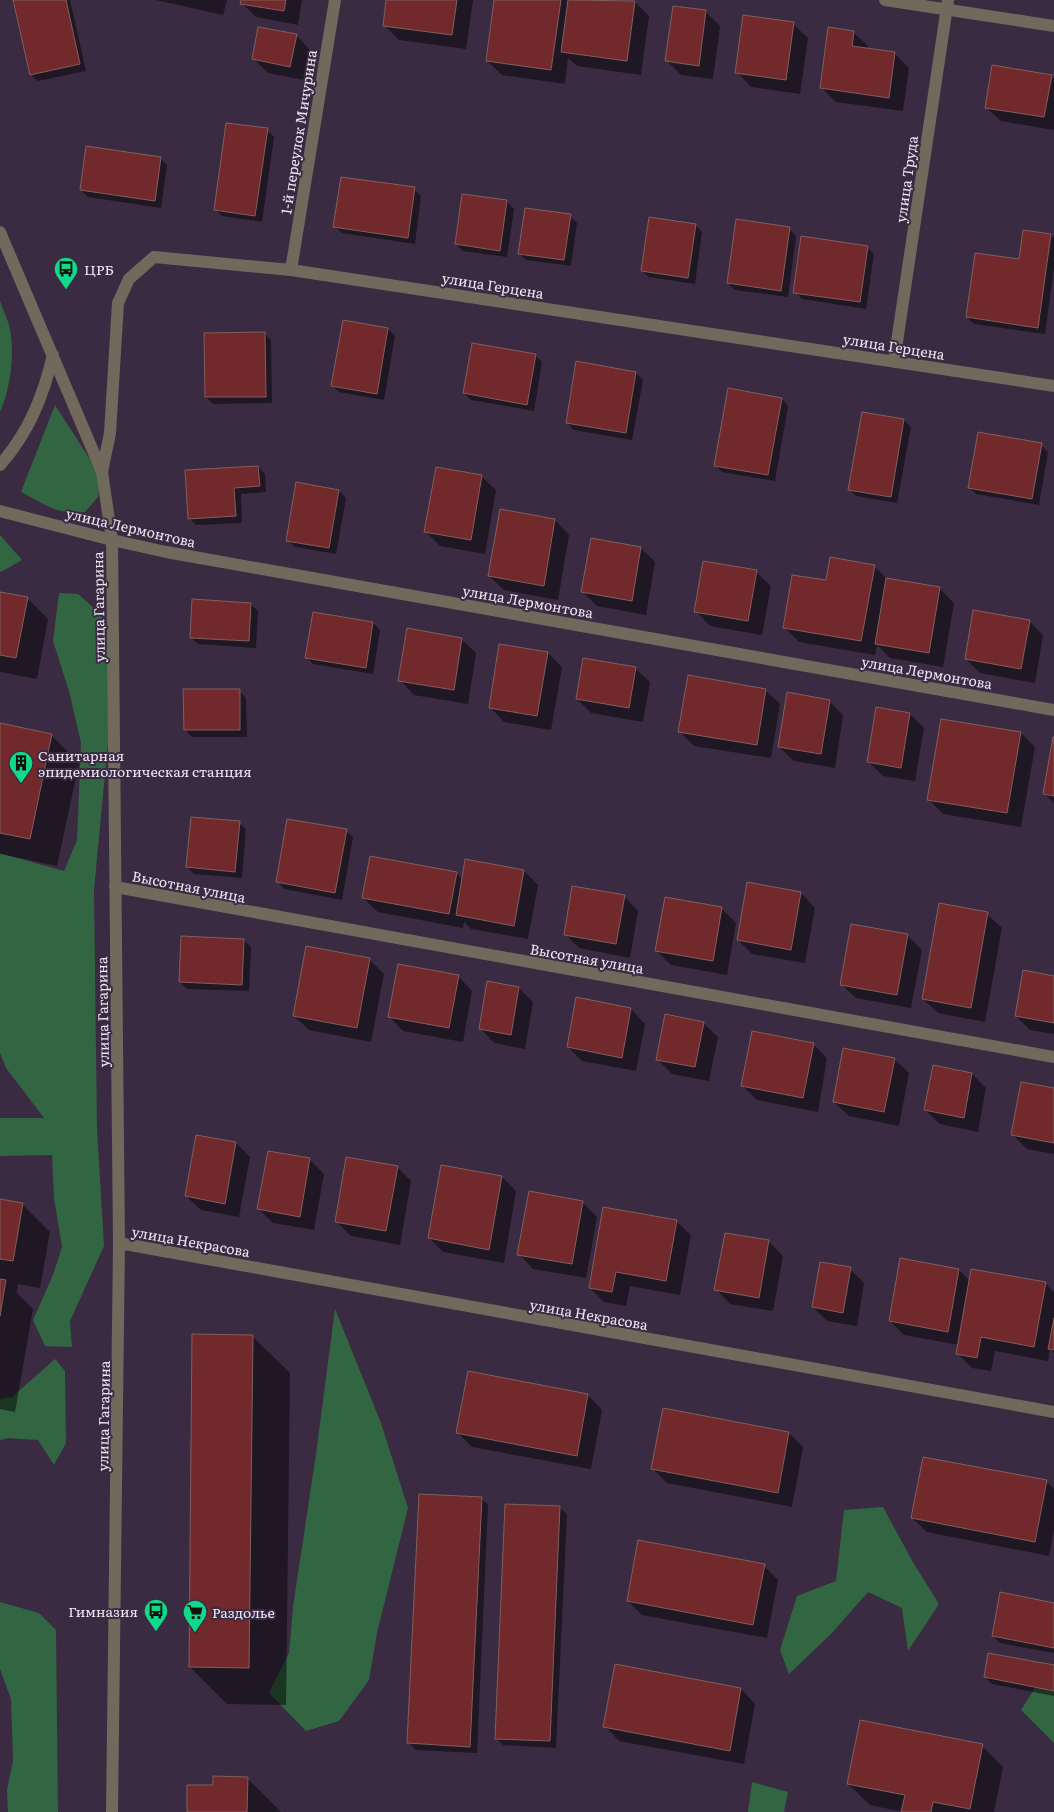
<svg xmlns="http://www.w3.org/2000/svg" width="1054" height="1812" font-family="Literata,serif">
<style>
.green{fill:#326541}
.shadow{fill:#0007}
.building{fill:#71292c;stroke:#825f5d}
.lines{fill:none;stroke-linecap:round;stroke-linejoin:round}
.minor{stroke:#70695c;stroke-width:12}
.labels{text-anchor:middle;dominant-baseline:central;stroke-width:4;stroke-linejoin:round;paint-order:stroke}
.street-label{font-size:14px;fill:#efe5f5;stroke:#3a2b42}
.poi-label{font-size:14px;fill:#efe5f5;stroke:#3a2b42;text-anchor:start}
</style>
<rect width="100%" height="100%" fill="#3a2b42"/>
<path class="green" d="M0,301c4,11 10,23 11,34 3,25 -1,54 -11,77z
M55,405l38,59 7,17 -2,16 -13,15c-26,4 -41,-8 -64,-20z
M0,535l22,25 -21,12 -1,-1z
M59,593l19,1 25,22 11,64 -20,210 3,239 7,117 -34,75 2,26 -27,-1 -12,-26 20,-45 9,-28 -8,-49 -2,-43 -52,1v-38h44l-38,-50 -6,-15v-200l64,18 13,-31 4,-97 -12,-52 -16,-50z
M335,1309l46,114 27,85 -31,125 -8,47 -30,41 -33,10 -37,-38 20,-40 4,-46 23,-153z
M55,1359l10,12 1,72 -12,22 -16,-25 -30,-2 -8,2v-41l12,-2z
M883,1507l31,57 25,40 -31,47 -6,-43 -34,-16 -37,42 -42,40 -9,-24 17,-54 39,-15 8,-71z
M0,1602l39,11 17,17 2,182h-50l-1,-22 6,-29 -2,-62 -11,-30z
M1047,1669l7,4v70l-33,-33z
M752,1782l36,10 -4,20h-36z"/>
<path class="shadow" d="M14,0h56l16,71 -48,10 -7,-6z
M156,0h71l-4,15z
M242,0h60l-4,25 -42,-8 -14,-14z
M388,0h85l-7,49 -67,-9 -15,-15z
M496,0h125l14,2 14,14 -8,59 -64,-9 -9,-8 -3,26 -63,-9 -15,-14z
M706,12l14,14 -7,53 -32,-4 -14,-14z
M793,24l15,14 -8,56 -49,-7 -14,-15z
M853,32l15,14 -1,4 27,3 15,15 -6,43 -67,-9 -14,-14z
M296,35l14,15 -6,30 -36,-7 -15,-15z
M1051,76l3,3v51l-53,-9 -15,-14z
M267,130l7,7 -12,85 -40,-6 -7,-7z
M160,158l7,7 -6,43 -73,-11 -7,-7z
M414,189l7,7 -6,48 -73,-11 -7,-6z
M507,202l7,7 -7,48 -44,-6 -7,-7z
M570,216l7,7 -6,43 -45,-6 -7,-7z
M696,225l6,7 -7,52 -46,-7 -7,-6z
M789,229l7,7 -8,61 -53,-7 -7,-7z
M1051,235l3,3v30l-9,66 -71,-10 -7,-7 53,-57z
M867,247l7,7 -8,55 -64,-10 -7,-7z
M388,329l7,7 -11,64 -45,-8 -7,-7z
M264,333l7,7 1,63 -59,1 -7,-7z
M535,355l7,7 -8,49 -63,-11 -7,-7z
M636,373l7,7 -11,60 -58,-10 -7,-7z
M782,399l6,7 -13,75 -53,-9 -7,-7z
M904,420l7,7 -14,76 -41,-7 -7,-7z
M1041,445l7,7 -9,53 -63,-11 -7,-7z
M258,467l7,7 1,18 -25,2 1,29 -46,2 -7,-7z
M481,476l15,14 -11,64 -45,-8 -14,-14z
M297,484l42,7 7,7 -10,56 -41,-7 -7,-7z
M555,520l14,15 -11,65 -54,-10 -15,-14z
M641,548l14,14 -9,53 -49,-9 -14,-14z
M874,566l14,14 51,8 15,15 -11,64 -53,-9 -13,-13 -2,10 -76,-13 -15,-15 43,-45z
M756,572l15,14 -9,49 -52,-9 -14,-15z
M0,593l27,5 21,21 -11,60 -37,-7z
M251,604l7,7 -2,37 -58,-4 -7,-7z
M1029,621l14,14 -8,48 -55,-10 -14,-14z
M373,623l7,7 -7,44 -60,-10 -7,-7z
M461,639l15,14 -8,51 -54,-9 -14,-15z
M548,653l14,14 -11,63 -47,-8 -14,-15z
M635,668l15,14 -7,40 -52,-9 -14,-14z
M765,690l15,14 -9,54 -77,-12 -15,-15z
M239,691l7,7 1,39h-55l-7,-7z
M829,701l14,14 -8,53 -41,-7 -15,-14z
M910,714l14,14 -9,53 -32,-5 -15,-15z
M0,725l52,11 27,27 -22,103 -57,-12z
M1021,733l14,14 -14,80 -78,-13 -14,-14z
M1054,738v65l-9,-9z
M239,823l7,6 -4,49 -48,-4 -7,-7z
M346,831l7,6 -11,63 -58,-11 -6,-7z
M524,871l14,14 -10,54 -57,-10 -7,-7 -1,6 -85,-16 -15,-14 93,-25 7,7z
M748,884l53,9 14,15 -10,55 -53,-9 -14,-14z
M624,896l14,15 -8,47 -51,-10 -14,-14z
M666,899l56,10 14,14 -9,52 -56,-10 -14,-14z
M987,914l15,14 -17,94 -47,-9 -15,-14z
M907,935l15,15 -11,58 -55,-10 -15,-14z
M244,940l7,7 -2,44 -62,-2 -7,-7z
M370,960l14,14 -13,68 -62,-12 -15,-14z
M458,976l14,15 -9,51 -60,-11 -14,-15z
M1054,977v57l-24,-4 -14,-14z
M488,982l31,6 14,14 -8,47 -31,-6 -14,-15z
M631,1009l14,15 -9,47 -54,-10 -14,-14z
M703,1023l15,14 -9,44 -37,-7 -15,-15z
M813,1044l14,14 -9,54 -61,-12 -14,-14z
M894,1059l15,14 -10,53 -50,-10 -15,-14z
M972,1074l14,14 -8,44 -38,-8 -15,-14z
M1054,1090v64l-27,-5 -15,-15z
M236,1143l14,14 -11,60 -38,-7 -15,-14z
M309,1159l15,15 -10,56 -41,-7 -14,-14z
M442,1166l60,11 14,14 -12,72 -61,-11 -14,-14z
M397,1167l14,14 -11,64 -49,-9 -15,-15z
M0,1201l22,3 28,28 -10,56 -22,-4 -1,9 16,16 -18,103 -15,-3z
M582,1202l15,15 -11,61 -53,-9 -14,-15z
M676,1221l15,14 -11,60 -50,-9 -4,20 -22,-4 -14,-14z
M769,1242l14,14 -10,55 -43,-7 -14,-15z
M850,1269l14,14 -7,43 -30,-5 -14,-14z
M959,1270l11,11 75,2 9,9v61l-4,-4 -2,12 -53,-10 -4,20 -19,-3 -15,-15 2,-8 -55,-10 -14,-14z
M252,1336l38,37 -4,332 -59,-1 -37,-37z
M588,1395l14,15 -11,59 -119,-22 -14,-14z
M789,1433l14,14 -11,60 -125,-24 -14,-14z
M1046,1481l8,8v41l-5,26 -122,-24 -15,-14z
M481,1498l7,7 -11,248 -61,-3 -7,-7z
M560,1508l7,6 -11,234 -53,-3 -7,-7z
M764,1566l14,14 -11,58 -125,-23 -14,-14z
M1054,1604v49l-54,-10 -7,-7z
M1054,1667v29l-62,-12 -7,-7z
M741,1689l14,15 -11,60 -125,-23 -14,-15z
M982,1746l21,21 -9,45h-91l-33,-7 -22,-21z
M247,1778l34,34h-93l26,-25z"/>
<path class="building" d="M13,0h53l14,64 -50,11z
M241,0h45l-2,11 -44,-7z
M386,0h71l-5,35 -69,-9z
M494,0h67l-10,70 -65,-9z
M568,0l67,1 -8,60 -66,-9z
M673,6l33,4 -7,56 -34,-5z
M743,15l51,7 -8,58 -51,-7z
M258,27l39,7 -7,33 -38,-8z
M828,27l26,4 -2,15 43,6 -6,46 -69,-10z
M992,65l60,10 -8,42 -59,-9z
M226,123l42,5 -13,88 -41,-6z
M86,146l75,11 -6,44 -75,-11z
M341,177l74,10 -7,51 -75,-11z
M462,194l45,6 -7,51 -45,-7z
M525,208l46,6 -7,46 -46,-6z
M649,217l47,7 -8,54 -47,-7z
M736,219l54,8 -9,64 -54,-8z
M1023,230l28,4 -13,94 -72,-11 9,-64 44,6z
M801,236l67,10 -8,56 -67,-9z
M343,320l45,8 -11,66 -46,-8z
M265,332l1,65h-61l-1,-64z
M472,343l64,11 -9,51 -64,-12z
M576,361l60,11 -10,61 -60,-10z
M728,388l54,10 -14,77 -54,-9z
M862,412l42,7 -13,78 -43,-7z
M978,432l64,11 -10,56 -64,-11z
M258,466l2,20 -26,2 2,28 -48,3 -3,-49z
M436,467l46,8 -11,65 -47,-8z
M296,482l43,8 -10,58 -43,-7z
M500,509l55,10 -11,67 -56,-10z
M591,538l50,9 -9,54 -51,-9z
M830,557l45,8 -14,76 -78,-13 9,-53 34,5z
M703,561l54,9 -9,51 -54,-9z
M886,578l54,9 -11,66 -54,-9z
M0,592l28,5 -12,61 -16,-3z
M192,599l59,4 -2,38 -59,-3z
M973,610l57,10 -9,49 -56,-10z
M313,612l60,10 -7,46 -61,-10z
M407,628l55,10 -8,52 -56,-9z
M499,644l49,8 -11,64 -48,-8z
M583,658l53,9 -7,41 -53,-9z
M688,675l78,14 -9,56 -79,-13z
M183,689h57v41h-56z
M787,692l43,8 -9,54 -43,-7z
M876,707l34,6 -9,55 -34,-6z
M941,719l80,13 -14,81 -80,-13z
M0,723l52,11 -22,105 -30,-6z
M1053,737h1v59l-11,-2z
M191,817l49,4 -5,51 -49,-5z
M287,819l60,10 -12,64 -59,-11z
M370,856l87,16 -8,42 -87,-16z
M465,859l59,11 -10,56 -58,-11z
M747,882l54,10 -10,58 -54,-10z
M572,886l53,9 -9,49 -52,-9z
M665,897l57,10 -9,54 -58,-10z
M939,903l49,9 -17,96 -49,-9z
M851,924l57,10 -11,61 -57,-10z
M181,936l63,3 -2,46 -63,-3z
M306,946l64,12 -13,70 -64,-12z
M398,964l61,11 -10,53 -61,-11z
M1023,970l31,6v47l-39,-7z
M487,981l32,6 -8,48 -32,-6z
M576,997l55,11 -9,50 -55,-11z
M665,1014l39,8 -9,45 -39,-7z
M752,1031l62,12 -11,55 -62,-12z
M843,1048l52,10 -11,54 -51,-10z
M933,1065l39,8 -8,45 -40,-8z
M1021,1082l33,6v55l-43,-8z
M196,1135l40,7 -11,62 -40,-8z
M268,1151l42,7 -10,59 -43,-8z
M346,1157l52,9 -12,65 -51,-9z
M441,1165l61,11 -13,74 -61,-12z
M529,1191l54,10 -11,63 -55,-9z
M0,1199l23,4 -10,58 -13,-2z
M603,1207l74,13 -11,61 -50,-9 -4,20 -23,-4z
M725,1233l44,7 -10,58 -45,-8z
M900,1258l59,11 -11,63 -59,-11z
M820,1262l31,5 -8,46 -31,-6z
M971,1269l75,13 -12,65 -53,-10 -4,21 -21,-4z
M0,1279l6,1 -6,36z
M1054,1318v32l-6,-1z
M192,1334l61,1 -4,333 -60,-1z
M468,1371l120,23 -11,62 -121,-23z
M663,1408l126,24 -11,61 -127,-24z
M923,1457l124,23 -12,62 -124,-24z
M419,1494l63,3 -12,250 -63,-4z
M505,1504l55,2 -10,235 -55,-2z
M638,1540l127,24 -12,61 -126,-24z
M1000,1592l54,11v45l-62,-12z
M988,1653l66,12v26l-70,-14z
M615,1664l126,24 -11,63 -127,-24z
M860,1720l123,24 -13,65 -37,-7 -2,10h-30l4,-17 -58,-11z
M213,1776l35,1 -1,35h-60v-27h26z"/>
<g class="lines">
<path class="minor" d="M885,0l169,26
M0,232l102,240 10,68 7,703 -7,569
M291,270l44,-270
M894,362l54,-362
M0,465c29,-33 43,-68 53,-110
M102,472l8,-39 8,-130 11,-24 25,-22 137,13 763,116
M0,511l112,29 54,12 888,158
M115,887l939,170
M119,1243l935,169"/>
</g>
<defs>
<symbol id="bus-pin" viewBox="-11 -11 22 30"><path d="M0 17L-7.5 6A9.5 9.5 0 1 1 7.5 6Z" fill="#11d98a" stroke="#3a2b42"/><path d="M-5-6H5V4H4V6H2V4H-2V6H-4V4H-5ZM-3.5-4V0h7V-4ZM-3.5 1.2v1.5H-2V1.2ZM2 1.2v1.5H3.5V1.2Z" fill="#111"/></symbol>
<symbol id="building-pin" viewBox="-11 -11 22 30"><path d="M0 17L-7.5 6A9.5 9.5 0 1 1 7.5 6Z" fill="#11d98a" stroke="#3a2b42"/><path d="M-4-6H4V6H1V3H-1V6H-4ZM-2.5-4.3h1.7v1.8h-1.7ZM.8-4.3h1.7v1.8H.8ZM-2.5-1h1.7V.8h-1.7ZM.8-1h1.7V.8H.8Z" fill="#111"/></symbol>
<symbol id="supermarket-pin" viewBox="-11 -11 22 30"><path d="M0 17L-7.5 6A9.5 9.5 0 1 1 7.5 6Z" fill="#11d98a" stroke="#3a2b42"/><path d="M-6-5.5h2.5l.6 2H6L4.5 2H-2.5L-4.4-4H-6ZM-1.5 3.2a1.3 1.3 0 1 0 .1 0ZM3 3.2a1.3 1.3 0 1 0 .1 0Z" fill="#111"/></symbol>
</defs>
<g fill-rule="evenodd">
<use href="#bus-pin" x="52" y="255" width="28" height="38"/>
<use href="#building-pin" x="7" y="749" width="28" height="38"/>
<use href="#bus-pin" x="142" y="1597" width="28" height="38"/>
<use href="#supermarket-pin" x="181" y="1598" width="28" height="38"/>
</g>
<g class="labels">
<g class="street-label">
<text transform="translate(298 132) rotate(-81)">1-й переулок Мичурина</text>
<text transform="translate(906 179) rotate(-82)">улица Труда</text>
<text transform="translate(493 285) rotate(9)">улица Герцена</text>
<text transform="translate(894 346) rotate(9)">улица Герцена</text>
<text transform="translate(131 527) rotate(13)">улица Лермонтова</text>
<text transform="translate(528 601) rotate(10)">улица Лермонтова</text>
<text transform="translate(98 607) rotate(-91)">улица Гагарина</text>
<text transform="translate(927 672) rotate(10)">улица Лермонтова</text>
<text transform="translate(189 886) rotate(11)">Высотная улица</text>
<text transform="translate(587 958) rotate(10)">Высотная улица</text>
<text transform="translate(102 1012) rotate(-91)">улица Гагарина</text>
<text transform="translate(191 1241) rotate(10)">улица Некрасова</text>
<text transform="translate(589 1314) rotate(10)">улица Некрасова</text>
<text transform="translate(103 1416) rotate(-89)">улица Гагарина</text>
</g>
<g class="poi-label">
<text x="84" y="269">ЦРБ</text>
<text x="38" y="755">Санитарная<tspan x="38" dy="16">эпидемиологическая станция</tspan></text>
<text x="138" y="1611" text-anchor="end">Гимназия</text>
<text x="212" y="1612">Раздолье</text>
</g>
</g>
</svg>
